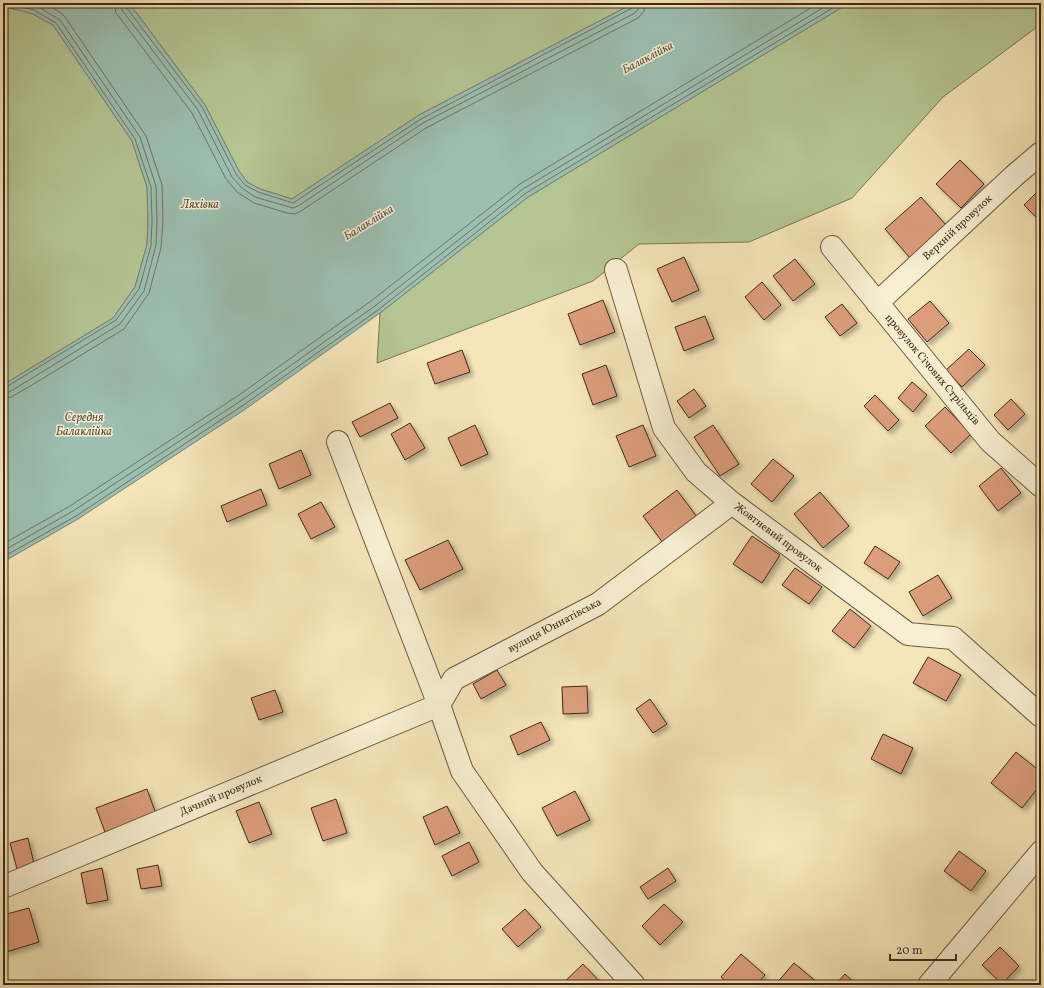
<svg xmlns="http://www.w3.org/2000/svg" width="1044" height="988" font-family="Vollkorn,serif">
<style>
.green{fill:#b5c694;stroke:#7a7857}
.water{fill:#9cbfb1;stroke:#768375}
.lines{fill:none;stroke-linecap:round;stroke-linejoin:round}
.shore{stroke:#6d7466;stroke-width:1}
.building{fill:#dc9d7b;stroke:#3e2a1a;filter:url(#shadow)}
.minor-casing{stroke:#6c5942;stroke-width:24}
.minor{stroke:#f8efd2;stroke-width:22}
.labels{text-anchor:middle;dominant-baseline:central;stroke-width:3;stroke-linejoin:round;paint-order:stroke}
.street-label{font-size:11px;fill:#3e2a1a;stroke:#f8efd2}
.water-label{font-size:12px;font-style:italic;fill:#564f40;stroke:#f8efd2}
</style>
<defs>
<filter id="shadow"><feDropShadow dx="3.5" dy="3.5" stdDeviation="2" flood-color="#0004"/></filter>
</defs>
<rect width="100%" height="100%" fill="#f5e6b9"/>
<filter id="stains"><feTurbulence type="fractalNoise" baseFrequency=".005" numOctaves="4"/><feColorMatrix values="0 0 0 0 .2 0 0 0 0 .09 0 0 0 0 .02 0 0 0 .5 -.17"/></filter>
<radialGradient id="worn" r=".72"><stop offset=".6" stop-color="#630" stop-opacity="0"/><stop offset="1" stop-color="#630" stop-opacity=".3"/></radialGradient>
<path class="green" d="M128,3h506l-215,112 -127,84 -32,-10 -13,-7 -8,-11 -34,-66 -67,-90z
M849,3h192v21l-98,73 -91,101 -103,44 -110,2 -46,37 -216,82 3,-50 148,-116z
M3,6l30,8 20,11 79,116 15,46 1,34 -1,24 -12,42 -22,31 -110,67z"/>
<path class="water" d="M3,3h125l10,12 67,90 34,66 8,11 13,7 32,10 127,-84 215,-112h215l-321,194 -148,116 -133,95 -169,111 -75,43v-177l110,-67 22,-31 12,-42 1,-24 -1,-34 -15,-46 -79,-116 -20,-11 -30,-8z"/>
<g class="lines">
<path class="shore" d="M114,3l2,10 76,100 34,66 11,13 17,11 33,10 8,1 6,-3 125,-83 212,-110 6,-7 2,-8
M120,3l2,7 76,100 34,67 10,11 13,9 38,11 5,-2 125,-83 212,-110 4,-5 1,-5
M125,3l1,4 76,100 34,67 9,11 13,7 35,11 128,-84 211,-111 3,-5
M3,388l3,-1 110,-67 23,-31 12,-43 1,-25 -1,-34 -16,-48 -79,-116 -22,-13 -25,-7
M3,393l6,-1 20,-12 91,-56 24,-33 12,-46 1,-24 -1,-35 -16,-49 -80,-117 -23,-14 -9,-3
M3,399l8,-2 21,-12 92,-56 25,-36 12,-45 2,-27 -1,-36 -16,-49 -81,-119 -4,-4 -17,-10
M3,544l67,-38 169,-111 132,-94 149,-117 299,-181
M3,551l70,-40 169,-111 133,-94 148,-117 308,-186
M3,557l73,-41 169,-112 133,-94 148,-117 315,-190"/>
</g>
<path class="building" d="M960,160l24,24 -23,24 -25,-24z
M1041,188v34l-17,-17z
M921,197l25,28 -36,33 -25,-29z
M684,257l15,33 -27,12 -15,-33z
M795,259l20,25 -22,17 -20,-25z
M762,282l19,23 -17,15 -19,-23z
M603,300l12,32 -35,13 -12,-31z
M930,301l19,22 -22,19 -19,-23z
M842,304l15,19 -17,13 -15,-19z
M705,316l9,23 -30,12 -9,-24z
M969,349l16,16 -23,22 -16,-17z
M462,350l8,22 -35,12 -8,-21z
M606,365l11,31 -24,9 -11,-31z
M912,382l15,13 -14,17 -15,-14z
M694,389l12,17 -17,12 -12,-17z
M875,395l24,25 -11,11 -24,-25z
M1011,399l14,15 -17,16 -14,-15z
M390,403l8,15 -38,19 -8,-15z
M945,407l26,27 -20,19 -26,-27z
M410,423l15,25 -20,12 -14,-26z
M475,425l13,29 -27,12 -13,-28z
M643,425l13,31 -27,11 -13,-31z
M713,425l26,39 -19,12 -26,-39z
M301,450l10,25 -32,14 -10,-25z
M773,459l21,17 -22,26 -21,-18z
M1001,468l20,25 -23,18 -19,-25z
M261,489l6,16 -40,17 -6,-16z
M677,490l20,27 -34,26 -20,-27z
M820,492l29,34 -26,22 -29,-34z
M321,502l14,25 -24,12 -13,-25z
M752,536l28,19 -18,28 -29,-19z
M448,540l15,29 -43,21 -15,-30z
M875,546l25,16 -12,17 -24,-16z
M795,568l27,19 -13,17 -27,-19z
M938,575l14,23 -29,18 -14,-24z
M850,609l21,17 -17,22 -22,-17z
M928,657l33,18 -15,26 -33,-18z
M497,670l9,15 -25,14 -8,-15z
M587,686l1,27 -25,1 -1,-27z
M275,690l8,22 -24,8 -8,-22z
M650,699l17,25 -14,9 -17,-24z
M541,722l9,18 -32,15 -8,-19z
M883,734l30,14 -12,26 -30,-15z
M1016,752l25,20v12l-19,24 -31,-25z
M147,789l9,25 -51,18 -9,-24z
M575,791l15,29 -33,16 -15,-28z
M336,799l11,34 -24,8 -12,-33z
M259,802l13,32 -23,9 -13,-32z
M447,806l13,27 -25,12 -12,-28z
M28,838l6,26 -17,5 -7,-26z
M469,842l10,20 -27,14 -10,-20z
M959,851l27,20 -15,20 -27,-20z
M158,865l4,21 -21,3 -4,-20z
M102,868l6,32 -21,4 -6,-31z
M668,868l8,13 -28,18 -8,-12z
M664,904l19,18 -23,23 -18,-19z
M29,908l10,34 -36,11v-38z
M525,909l16,18 -23,20 -16,-18z
M1000,947l19,19 -17,18 -20,-19z
M741,954l24,21 -9,10h-26l-9,-8z
M794,963l24,20 -1,2h-42z
M583,964l20,21h-42z
M845,974l12,11h-22z
M1041,977v8h-6z"/>
<g class="lines">
<defs>
<path id="minor" d="M832,247l158,194 51,45
M616,270l48,158 32,44 36,31 176,131 45,4 88,78
M877,303l137,-127 27,-23
M338,442l101,263 23,66 70,101 102,113
M439,705l15,-26 144,-75 134,-101
M3,887l436,-182
M929,985l112,-133"/>
</defs>
<use href="#minor" class="minor-casing"/>
<use href="#minor" class="minor"/>
</g>
<g class="labels">
<g class="street-label">
<text transform="translate(958 228) rotate(-43)">Верхній провулок</text>
<text transform="translate(932 370) rotate(50)">провулок Січових Стрільців</text>
<text transform="translate(778 538) rotate(37)">Жовтневий провулок</text>
<text transform="translate(555 626) rotate(-28)">вулиця Юннатівська</text>
<text transform="translate(221 796) rotate(-23)">Дачний провулок</text>
</g>
<g class="water-label">
<text transform="translate(648 58) rotate(-28)">Балаклійка</text>
<text x="200" y="205">Ляхівка</text>
<text transform="translate(369 223) rotate(-32)">Балаклійка</text>
<text x="84" y="418">Середня<tspan x="84" dy="14">Балаклійка</tspan></text>
</g>
</g>
<rect width="1044" height="988" fill="none" stroke="#f5e6b9" stroke-width="16"/>
<rect x="4" y="4" width="1036" height="980" fill="none" stroke="#3e2a1a" stroke-width="2"/>
<rect x="8" y="8" width="1028" height="972" fill="none" stroke="#3e2a1a"/>
<path d="M890 954v6h66v-6" fill="none" stroke="#3e2a1a" stroke-width="2"/>
<text x="896" y="954" font-size="12" fill="#3e2a1a" stroke="#f8efd2" stroke-width="3" paint-order="stroke">20 m</text>
<rect width="100%" height="100%" filter="url(#stains)"/>
<rect width="100%" height="100%" fill="url(#worn)"/>
</svg>
